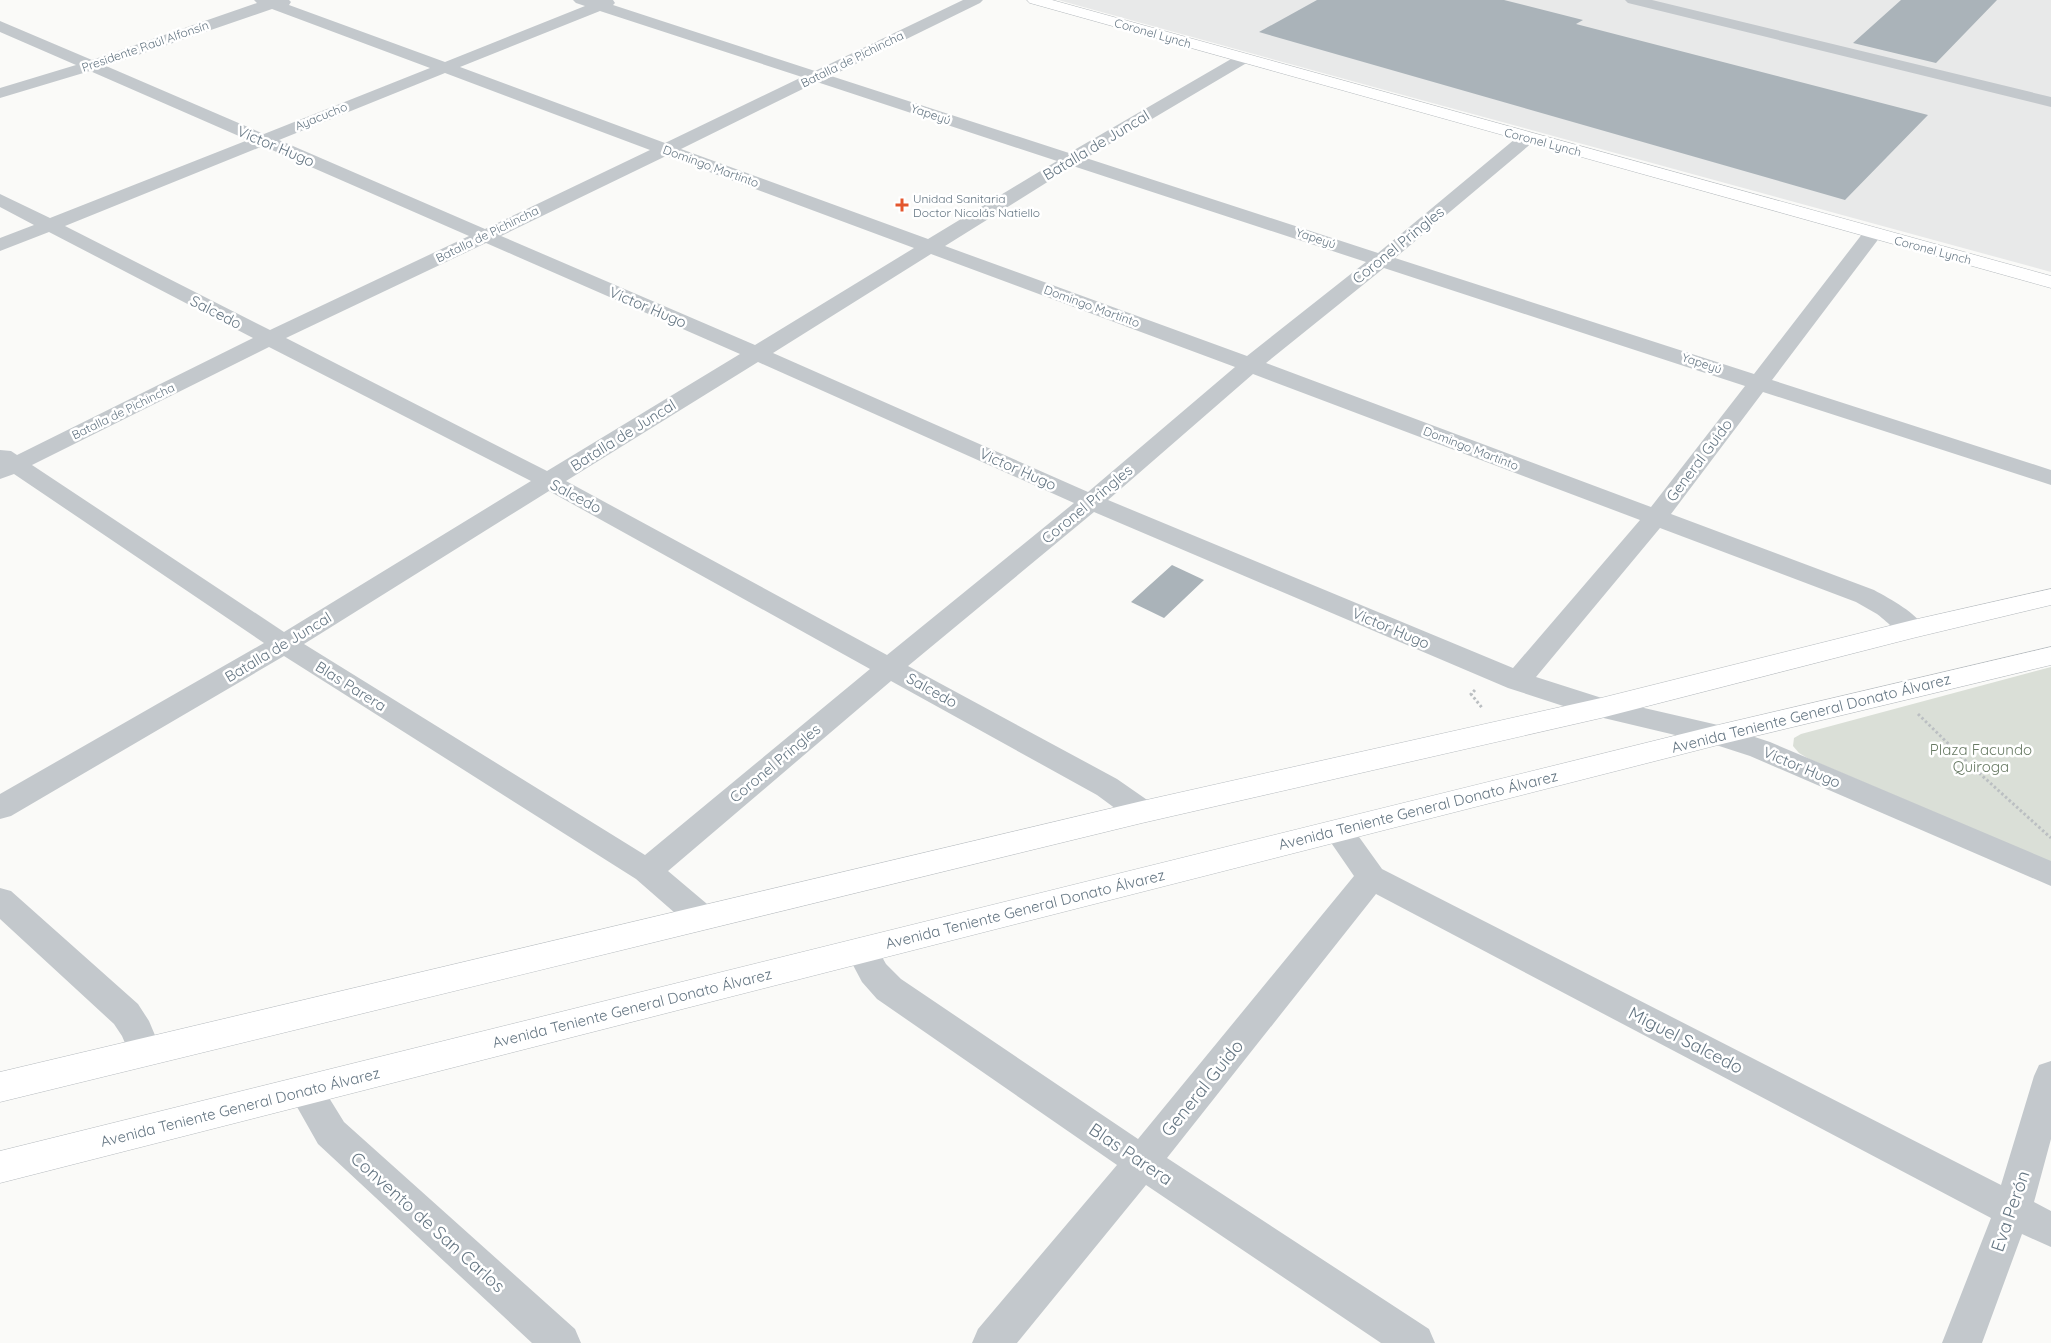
<svg xmlns="http://www.w3.org/2000/svg" width="2051" height="1343" font-family="Quicksand,sans-serif">
<style>
.built{fill:#e8e9e9}
.green{fill:#dadfd7}
.building{fill:#aab3b9}
.lines{fill:none;stroke-linecap:round;stroke-linejoin:round}
.major-casing{stroke:#b5babe;stroke-width:1}
.path{stroke:#bbbfc2;stroke-width:3;stroke-dasharray:2.5 2.5;stroke-linecap:butt}
.minor{fill:#c3c8cc;fill-rule:evenodd}
.major{fill:#fff;fill-rule:evenodd}
.poi-dot{fill:#e4572e;stroke:#fff;stroke-width:2}
.labels{text-anchor:middle;dominant-baseline:central;stroke-width:5;stroke-linejoin:round;paint-order:stroke}
.far-street-label{font-size:12px;fill:#657683;stroke:#fff}
.far-poi-label{font-size:12px;fill:#657683;stroke:#fff;text-anchor:start}
.street-label{font-size:15px;fill:#657683;stroke:#fff}
.park-label{font-size:15px;fill:#687a64;stroke:#fff}
.near-street-label{font-size:18px;fill:#657683;stroke:#fff}
</style>
<rect width="100%" height="100%" fill="#fafaf8"/>
<path class="built" d="M1058,0h993v272l-659,-180z"/>
<path class="green" d="M2051,667v195l-242,-103 -10,-6 -6,-7 1,-8 7,-4z"/>
<path class="building" d="M1317,0h187l79,20 -7,4 352,91 -83,85 -586,-168z
M1901,0h96l-61,63 -83,-20z
M1172,565l32,15 -40,38 -33,-16z"/>
<g class="lines">
<defs>
<path id="major" d="M1027,0h25l999,276v12l-1021,-285z
M2051,589v16l-138,33 -312,80 -459,105 -1142,279v-30l1142,-271 459,-103 312,-78z
M2051,647v18l-333,80 -1718,438v-32l1718,-426z"/>
</defs>
<use href="#major" class="major-casing"/>
<path class="path" d="M1475,690l-4,4 12,15
M1918,714l49,48 84,76"/>
<path class="minor" d="M254,0h35l2,2 -2,3 156,57 140,-56 -9,-3 -3,-3h40l2,3 -2,2 202,66 148,-71h20l-3,3 -149,73 238,77 169,-98h12l2,3 -2,3 -164,97 292,95 143,-119 6,-1 6,1 3,4 -3,4 -138,116 359,116 112,-145 7,-2 7,2 3,4 -3,4 -108,143 279,90v15l-288,-93 -92,122 203,76c18,10 41,22 52,39l-4,6c-20,6 -30,-10 -45,-21 -7,-4 -14,-8 -21,-12l-196,-74 -124,149 69,22 113,26 52,17 281,119v25l-301,-130 -37,-12 -122,-29 -83,-27 -414,-176 -186,154 209,113 36,25 4,8 -4,8 -11,3 -11,-3 -34,-25 -206,-114 -223,190 45,38 5,9 -5,9 -11,3 -11,-3 -55,-48 -352,-223 -273,160 -11,3v-25l264,-151 -250,-169 -14,5v-29l11,1 6,4 236,-117 -204,-106 -49,19v-13l34,-13 -34,-18v-13l50,24 198,-78 -158,-69 -90,27v-10l76,-23 -76,-33v-11l92,39 165,-57zM272,9l158,59 -166,66 -158,-68zM600,11l202,66 -137,66 -205,-76zM445,73l205,77 -165,79 -206,-89zM817,82l240,79 -129,78 -247,-90zM263,146l206,90 -199,94 -205,-104zM666,156l248,92 -159,97 -254,-109zM1073,166l293,96 -119,94 -302,-110zM486,243l254,111 -193,117 -261,-133zM931,254l304,113 -147,125 -315,-139zM1384,268l361,118 -94,121 -385,-144zM269,347l262,134 -247,151 -252,-167zM758,362l316,141 -187,152 -321,-174zM1253,374l387,146 -127,148 -405,-168zM549,491l321,178 -225,186 -341,-211z
M1625,0h27l399,97v10l-423,-104z
M1338,820l11,3 33,46 619,316 33,-109 5,-11 12,-4v78l-17,63 17,9v36l-29,-13 -40,109h-40l49,-125 -615,-324 -209,264 262,171 6,14h-54l-235,-158 -129,158h-45l6,-14 139,-164 -240,-166 -15,-17 -17,-32 4,-9 12,-4 12,4 13,23 15,15 237,160 216,-263 -31,-45 4,-8z
M0,888l11,3 127,113 11,17 13,31 -5,10 -12,5 -12,-5 -11,-26 -8,-12 -114,-105z
M306,1076l12,4 26,42 231,207 6,14h-49l-214,-199 -30,-53 6,-11z"/>
<use href="#major" class="major"/>
</g>
<path class="poi-dot" d="M899.5 197.5h5v5h5v5h-5v5h-5v-5h-5v-5h5z"/>
<g class="labels">
<g class="far-street-label">
<text transform="translate(1153 33) rotate(16)">Coronel Lynch</text>
<text transform="translate(145 46) rotate(-19)">Presidente Raúl Alfonsín</text>
<text transform="translate(852 59) rotate(-26)">Batalla de Pichincha</text>
<text transform="translate(931 114) rotate(18)">Yapeyú</text>
<text transform="translate(321 116) rotate(-22)">Ayacucho</text>
<text transform="translate(1543 142) rotate(15)">Coronel Lynch</text>
<text transform="translate(711 166) rotate(20)">Domingo Martinto</text>
<text transform="translate(487 234) rotate(-26)">Batalla de Pichincha</text>
<text transform="translate(1316 238) rotate(18)">Yapeyú</text>
<text transform="translate(1933 250) rotate(15)">Coronel Lynch</text>
<text transform="translate(1092 306) rotate(20)">Domingo Martinto</text>
<text transform="translate(1702 363) rotate(18)">Yapeyú</text>
<text transform="translate(123 411) rotate(-26)">Batalla de Pichincha</text>
<text transform="translate(1471 448) rotate(21)">Domingo Martinto</text>
</g>
<g class="far-poi-label">
<text x="913" y="198">Unidad Sanitaria<tspan x="913" dy="14">Doctor Nicolás Natiello</tspan></text>
</g>
<g class="street-label">
<text transform="translate(1096 145) rotate(-31)">Batalla de Juncal</text>
<text transform="translate(276 146) rotate(23)">Victor Hugo</text>
<text transform="translate(1398 245) rotate(-39)">Coronel Pringles</text>
<text transform="translate(648 307) rotate(23)">Victor Hugo</text>
<text transform="translate(216 312) rotate(27)">Salcedo</text>
<text transform="translate(623 435) rotate(-32)">Batalla de Juncal</text>
<text transform="translate(1699 460) rotate(-53)">General Guido</text>
<text transform="translate(1018 469) rotate(24)">Victor Hugo</text>
<text transform="translate(576 496) rotate(28)">Salcedo</text>
<text transform="translate(1087 504) rotate(-40)">Coronel Pringles</text>
<text transform="translate(1391 628) rotate(23)">Victor Hugo</text>
<text transform="translate(278 647) rotate(-31)">Batalla de Juncal</text>
<text transform="translate(351 686) rotate(32)">Blas Parera</text>
<text transform="translate(932 690) rotate(29)">Salcedo</text>
<text transform="translate(1811 713) rotate(-14)">Avenida Teniente General Donato Álvarez</text>
<text transform="translate(775 763) rotate(-40)">Coronel Pringles</text>
<text transform="translate(1802 767) rotate(23)">Victor Hugo</text>
<text transform="translate(1418 810) rotate(-14)">Avenida Teniente General Donato Álvarez</text>
<text transform="translate(1025 909) rotate(-14)">Avenida Teniente General Donato Álvarez</text>
<text transform="translate(632 1008) rotate(-14)">Avenida Teniente General Donato Álvarez</text>
<text transform="translate(240 1107) rotate(-14)">Avenida Teniente General Donato Álvarez</text>
</g>
<g class="park-label">
<text x="1981" y="749">Plaza Facundo<tspan x="1981" dy="17">Quiroga</tspan></text>
</g>
<g class="near-street-label">
<text transform="translate(1686 1040) rotate(27)">Miguel Salcedo</text>
<text transform="translate(1202 1088) rotate(-51)">General Guido</text>
<text transform="translate(1131 1154) rotate(34)">Blas Parera</text>
<text transform="translate(2010 1211) rotate(-71)">Eva Perón</text>
<text transform="translate(428 1222) rotate(42)">Convento de San Carlos</text>
</g>
</g>
</svg>
